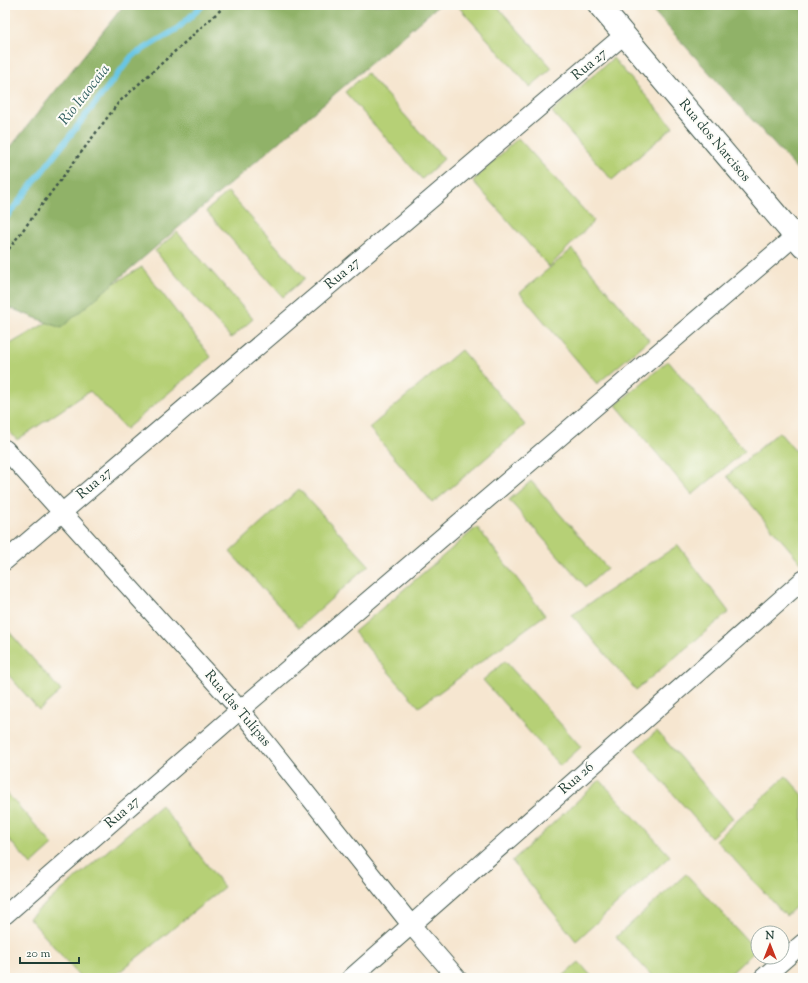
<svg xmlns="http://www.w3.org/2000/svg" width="808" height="983" font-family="'Sorts Mill Goudy',serif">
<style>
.green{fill:#b6d076;stroke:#6a8655}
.forest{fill:#90b267;stroke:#58784e}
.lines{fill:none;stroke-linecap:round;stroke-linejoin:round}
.stream{stroke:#67c6e5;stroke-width:6}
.minor-casing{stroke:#3f564b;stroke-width:20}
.tertiary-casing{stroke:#3f564b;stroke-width:24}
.path{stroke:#3f564b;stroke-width:2.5;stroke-dasharray:3 3;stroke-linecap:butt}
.minor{stroke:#fff;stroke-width:18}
.tertiary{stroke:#fff;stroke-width:22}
.labels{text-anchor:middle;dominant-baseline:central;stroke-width:4;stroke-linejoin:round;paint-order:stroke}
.street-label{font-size:14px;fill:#1f3d34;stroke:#fdfcf7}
.water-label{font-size:15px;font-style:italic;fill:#315f60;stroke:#fdfcf7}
</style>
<rect width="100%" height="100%" fill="#fdfcf7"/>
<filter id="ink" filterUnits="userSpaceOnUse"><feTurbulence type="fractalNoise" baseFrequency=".025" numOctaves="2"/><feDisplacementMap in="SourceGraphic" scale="8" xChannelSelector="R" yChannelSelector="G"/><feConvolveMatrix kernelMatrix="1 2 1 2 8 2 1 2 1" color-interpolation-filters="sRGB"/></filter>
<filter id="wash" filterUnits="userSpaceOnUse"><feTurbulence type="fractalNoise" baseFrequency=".012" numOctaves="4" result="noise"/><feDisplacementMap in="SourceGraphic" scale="16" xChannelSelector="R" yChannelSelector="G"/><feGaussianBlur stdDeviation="0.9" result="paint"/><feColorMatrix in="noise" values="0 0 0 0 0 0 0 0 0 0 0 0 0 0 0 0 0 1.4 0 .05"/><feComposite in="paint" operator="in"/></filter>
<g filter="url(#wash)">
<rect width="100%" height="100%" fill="#f6e6d0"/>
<path class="green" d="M457,5h39l56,63 -22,19z
M613,58l60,69 -61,53 -60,-68z
M367,73l77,86 -22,20 -77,-87z
M518,138l76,83 -45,46 -76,-86z
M228,192l77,86 -22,19 -77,-86z
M177,232l76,87 -22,19 -76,-87z
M572,249l77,91 -52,44 -77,-91z
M142,267l69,90 -85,72 -36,-38 -73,49 -12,-14v-79z
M461,350l64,75 -92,78 -64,-75z
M668,361l77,90 -53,44 -76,-90z
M779,432l24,28v105l-76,-89z
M531,481l76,87 -21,19 -77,-87z
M299,489l70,76 -70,63 -69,-76z
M477,527l68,88 -126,92 -65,-75z
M678,545l51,67 -93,78 -64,-75z
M5,627l56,64 -22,19 -34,-39z
M505,661l76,86 -21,19 -77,-86z
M657,731l76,87 -22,19 -76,-87z
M786,776l17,19v105l-17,16 -70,-76z
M600,780l70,76 -94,85 -64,-80z
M5,791l48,54 -22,20 -26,-30z
M161,805l63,82 -112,91h-31l-52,-60z
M686,874l70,76 -30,28h-72l-38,-41z
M579,962l14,16h-32z"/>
<path class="forest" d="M124,5h315l-378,323 -56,-22v-152z
M648,5h155v171z"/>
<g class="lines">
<path class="stream" d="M5,219l127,-163 45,-27 26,-24"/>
</g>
</g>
<g filter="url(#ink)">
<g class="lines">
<defs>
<path id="minor" d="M5,449l235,261 172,216 45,52
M5,561l619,-526
M5,915l235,-205 555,-474
M351,978l452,-398
M763,978l40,-35"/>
<path id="tertiary" d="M599,5l204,241"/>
</defs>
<use href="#minor" class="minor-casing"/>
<use href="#tertiary" class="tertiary-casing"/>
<path class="path" d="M5,254l114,-152 107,-97"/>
<use href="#minor" class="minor"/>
<use href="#tertiary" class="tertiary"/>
</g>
</g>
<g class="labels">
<g class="street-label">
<text transform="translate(590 65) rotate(-40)">Rua 27</text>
<text transform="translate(714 141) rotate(50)">Rua dos Narcisos</text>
<text transform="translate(343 274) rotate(-40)">Rua 27</text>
<text transform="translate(95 484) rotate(-40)">Rua 27</text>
<text transform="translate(237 709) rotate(50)">Rua das Tulípas</text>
<text transform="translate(577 779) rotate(-41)">Rua 26</text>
<text transform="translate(123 813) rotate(-41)">Rua 27</text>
</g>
<g class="water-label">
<text transform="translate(85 95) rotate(-52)">Rio Itaocaia</text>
</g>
</g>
<rect width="808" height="983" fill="none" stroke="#fdfcf7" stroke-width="20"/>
<g transform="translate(770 945)"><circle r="19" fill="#fdfcf7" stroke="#a4b0a9"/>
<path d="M0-3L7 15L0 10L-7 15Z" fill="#c8321e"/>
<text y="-6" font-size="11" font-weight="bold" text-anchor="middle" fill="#1f3d34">N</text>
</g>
<path d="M20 957v6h59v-6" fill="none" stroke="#1f3d34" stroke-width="2"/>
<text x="26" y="957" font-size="12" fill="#1f3d34" stroke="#fdfcf7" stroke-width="3" paint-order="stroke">20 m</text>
</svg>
